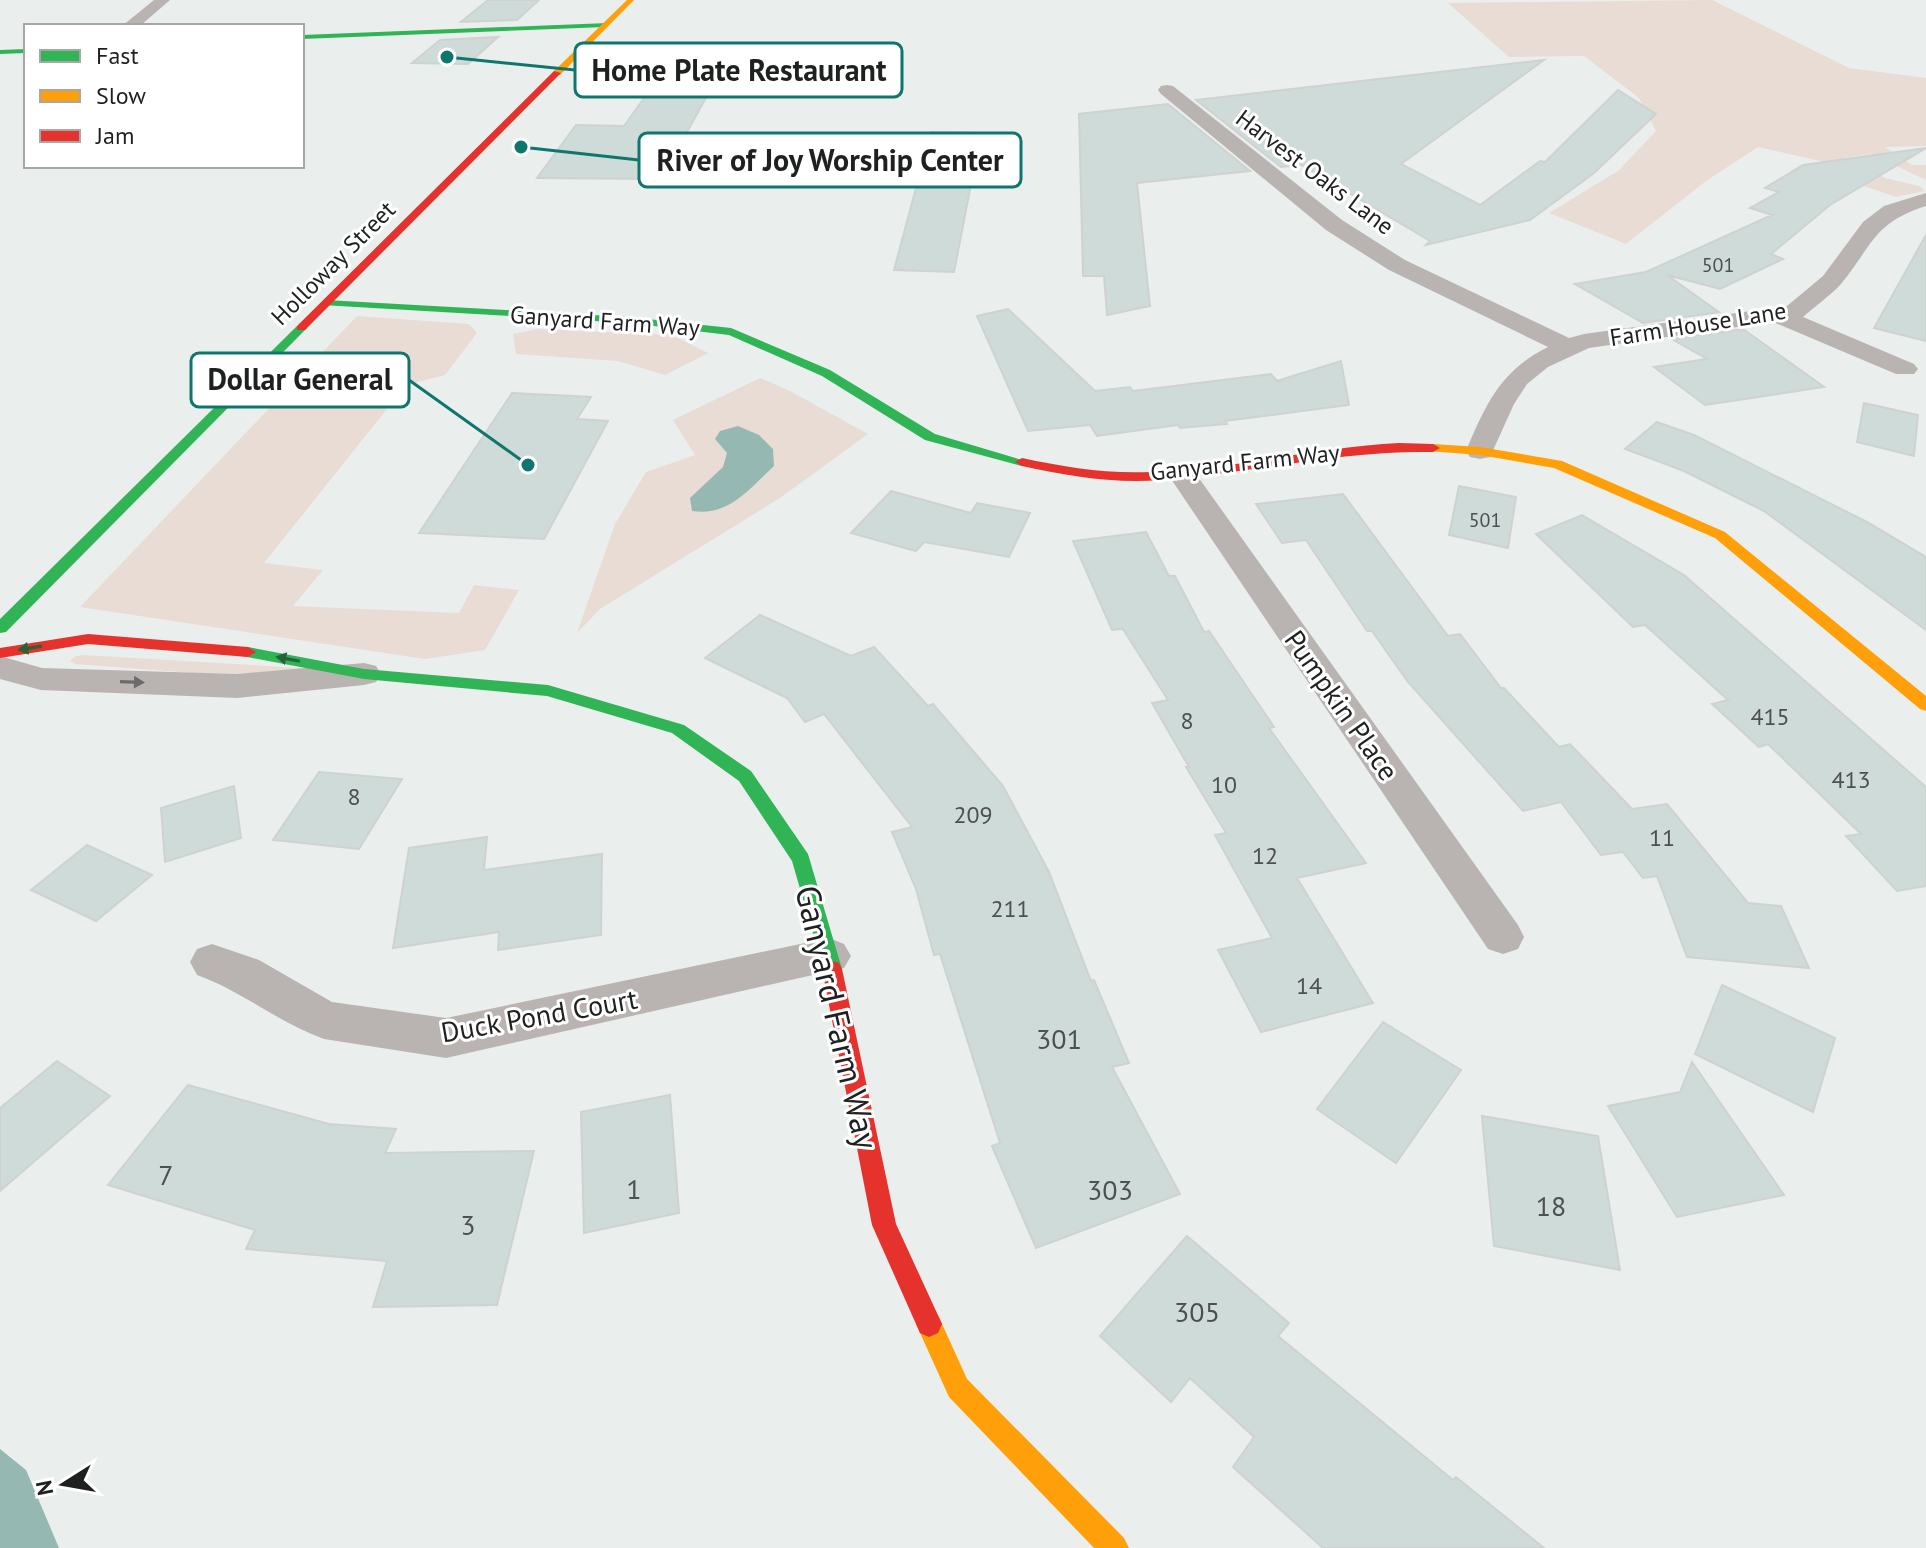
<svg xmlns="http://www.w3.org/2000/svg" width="1926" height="1548" font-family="'PT Sans',sans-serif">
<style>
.green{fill:#e8dcd4}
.water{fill:#95b9b2}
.building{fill:#cfdbd8;stroke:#ced2d1;stroke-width:2}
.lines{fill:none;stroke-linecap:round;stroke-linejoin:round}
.street{fill:#b9b4b2;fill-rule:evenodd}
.fast{fill:#30b455;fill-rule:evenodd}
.slow{fill:#ff9f0a;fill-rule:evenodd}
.jam{fill:#e5322d;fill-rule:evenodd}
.oneway{fill:#276338}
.oneway2{fill:#6c6a6a}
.labels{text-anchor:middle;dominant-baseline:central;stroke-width:6;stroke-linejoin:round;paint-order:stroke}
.far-number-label{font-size:20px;fill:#4c5050}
.far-street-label{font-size:24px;fill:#1f2121;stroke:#fff}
.number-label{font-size:24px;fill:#4c5050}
.street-label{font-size:28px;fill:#1f2121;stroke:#fff}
.near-number-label{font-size:28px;fill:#4c5050}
.near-street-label{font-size:34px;fill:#1f2121;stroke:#fff}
.leader{fill:none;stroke:#0f766e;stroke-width:3}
.callout-dot{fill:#0f766e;stroke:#fff;stroke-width:3}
.callout{fill:#fff;stroke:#0f766e;stroke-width:3}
.callout-label{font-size:30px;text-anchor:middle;font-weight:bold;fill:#1f2121}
</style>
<rect width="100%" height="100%" fill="#eaefed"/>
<path class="green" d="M1712,0l137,68 77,10v68l-41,1 27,18h14v15l-55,-26 -28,4 42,20 34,8 6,5 -29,6 -44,-15 15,-5 -47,-16 -62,-14 -52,34 -80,63 -77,-31 69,-42 38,-40 -17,-33 -55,-42 -75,1 -61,-54z
M357,316l112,8 8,9 -32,42 -39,10 -142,178 59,7 -30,36 166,7 15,-28 45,5 -34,60 -60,9 -345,-52z
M538,329l134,6 36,18 -43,22 -47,-14 -102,-7 -3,-20z
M760,378l30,13 78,43 -88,64 -180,111 -23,24 38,-109 31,-52 49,-17 -22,-35z
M84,655l249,15 -86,7 -172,-13 -5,-3 6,-5z"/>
<path class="water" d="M738,426l21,9 14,14 1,17c-25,23 -45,51 -82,45l-2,-13 33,-31 4,-14 -12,-14 5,-8z
M0,1449l26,21 33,78h-59z"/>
<path class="building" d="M488,0h51l-22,20 -56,2z
M498,37l-30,27 -56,-1 28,-23z
M729,56l-68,123 -124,-1 39,-53 48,1 48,-67z
M1544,60l-143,104 79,41 60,-44 5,1 73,-72 38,24 -62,59 -64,47 -104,25 4,-4 -128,-76 -21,2 -85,-67z
M1168,104l82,67 -113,12 13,123 -43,9 -3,-39h-21l-4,-162z
M931,132l50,1 -27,139 -60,-2z
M1926,148l-96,57 -59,49 12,5 -63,30 -53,-14 52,37 -76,11 -68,-39 71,-12 126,-57 -22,-7 29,-16 -14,-4 38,-23z
M1926,235v106l-52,-13z
M1008,309l87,82 35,-4 3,4 138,-17 6,7 64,-20 8,44 -124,16 2,3 -47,4 -2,-3 -81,11 -7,-11 -62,6 -51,-115z
M1743,329l81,58 -119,18 -51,-38 53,-8 -35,-20z
M512,393l79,4 -14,22 31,2 -64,118 -125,-6z
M1864,403l54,12 -4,41 -57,-14z
M1657,422l37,13 173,87 59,35v73l-162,-119 -80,-40 -59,-22z
M1459,486l57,11 -8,51 -59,-13z
M891,491l80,22 6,-10 53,10 -21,44 -85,-15 -8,9 -65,-18z
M1343,494l105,142 12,-2 41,54h3l55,59 11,-3 62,65 35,-5 81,99 33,3 28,62 -122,-11 -30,-81 -14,2 -20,-26 -22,3 -40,-53 -38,9 -115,-129 -36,-51h-5l-61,-91 -24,3 -26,-39z
M1582,515l102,60 242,212v99l-29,5 -51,-55 15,-2 -93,-90 -9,3 -47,-43 16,-4 -83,-75 -12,2 -97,-93z
M1146,532l23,44h6l29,56 5,-1 65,96 -5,1 97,135 -69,15 76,125 -112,29 -43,-82 54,-12 -57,-103 11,-2 -40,-66h3l-37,-64 16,-3 -45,-71 -11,1 -39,-89z
M760,615l91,41 23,-9 54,59 5,-2 70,82 46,86 42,109 3,-1 35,83 -17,4 68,127 -144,54 -44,-102 8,-3 -60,-189 -6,1 -18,-66 -24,-57 20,-5 -88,-113 -19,8 -18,-24 -82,-40z
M319,772l83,7 -43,70 -86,-9z
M234,786l7,52 -76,24 -4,-54z
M487,837l-3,33 118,-16 -1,81 -103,15 1,-18 -106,16 16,-100z
M87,845l65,30 -56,46 -65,-31z
M1722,985l113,53 -22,74 -118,-58z
M1383,1022l78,48 -65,93 -79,-54z
M57,1061l53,35 -110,95v-83z
M1692,1062l92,133 -107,22 -69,-111 72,-14z
M188,1085l141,39 67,5 -11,24 149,-2 -37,154 -124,2 14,-46 -141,-12 9,-19 -147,-45z
M670,1095l9,118 -95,20 -3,-121z
M1482,1116l116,20 22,134 -126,-24z
M1187,1236l102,87 -11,13 175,144 3,-3 88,71h-221l-90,-81 21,-30 -64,-59 -19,24 -71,-66z"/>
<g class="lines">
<path class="street" d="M154,0h16l-30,26h-18z
M1167,85l6,1 169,134 63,40 164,78 15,-4 203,-28 36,-30 40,-54 21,-16 42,-13v13c-53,17 -53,39 -85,78 -11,12 -26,22 -38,33l111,47 4,5 -4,5h-18l-123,-52 -184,26 -41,19 -21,17 -13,20 -24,53 -10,2 -10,-2 -4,-6c20,-47 34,-80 82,-104l-159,-77 -63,-40 -165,-136 -3,-4 3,-4z
M1181,464l10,3 327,458 6,12 -6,12 -15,5 -15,-5 -321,-476 4,-6z
M0,656l42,12 195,6 127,-11 12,3 5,8 -5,8 -12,3 -127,13 -196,-8 -41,-11z
M829,938l15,6 7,12 -7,12 -398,90 -122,-19c-45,-16 -82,-48 -127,-64l-7,-13 7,-13 15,-5 47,16 73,42 114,16z"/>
<path class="fast" d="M608,23l-3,4 -303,12v-4z
M26,49v4l-26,1v-4z
M326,300l303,17 102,11 99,42 105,64 94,28 -7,4 -97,-26 -103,-64 -93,-41 -100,-12 -307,-18v-4z
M297,326l10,2 -301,304 -6,1v-14z
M248,647l116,22 184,16 136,40 67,46 57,83 34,115 -3,6 -7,2 -7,-2 -33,-114 -53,-80 -67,-48 -125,-37 -183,-17 -122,-23 -2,-4 2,-4z"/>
<path class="slow" d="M627,0h7l-74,75h-6v-4z
M1433,444l47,3 82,14 163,71 201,164v15l-6,-2 -205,-171 -161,-70 -74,-13 -52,-4 -2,-3z
M929,1311l9,4 29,64 157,159 5,10h-35l-145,-151 -33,-73 4,-9z"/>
<path class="jam" d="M554,71l7,2 -256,257h-8v-4z
M1399,443l34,1 7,4 -7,4c-93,-2 -180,21 -272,28 -46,4 -94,-4 -139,-14l-7,-4 7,-4c42,9 85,16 128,14 82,-2 165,-25 249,-29z
M88,634l160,13 8,5 -8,5 -160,-13 -88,14v-10z
M832,961l7,2 3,6 54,255 46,100 -4,9 -9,4 -9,-4 -48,-108 -50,-256 3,-6z"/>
</g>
<defs><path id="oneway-solid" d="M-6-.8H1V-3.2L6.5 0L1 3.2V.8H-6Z" transform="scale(2)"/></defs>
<g class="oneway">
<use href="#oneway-solid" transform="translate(30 648) rotate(171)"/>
<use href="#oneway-solid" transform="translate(288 659) rotate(-169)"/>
</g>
<use class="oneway2" href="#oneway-solid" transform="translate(132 682) rotate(2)"/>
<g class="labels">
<g class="far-number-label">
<text x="1718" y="265">501</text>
<text x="1485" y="520">501</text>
</g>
<g class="far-street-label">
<text transform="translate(1315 172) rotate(37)">Harvest Oaks Lane</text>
<text transform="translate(333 263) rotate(-45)">Holloway Street</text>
<text transform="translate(605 321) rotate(4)">Ganyard Farm Way</text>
<text transform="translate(1698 324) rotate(-9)">Farm House Lane</text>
<text transform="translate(1245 462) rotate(-6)">Ganyard Farm Way</text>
</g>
<g class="number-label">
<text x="1770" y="716">415</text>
<text x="1187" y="720">8</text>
<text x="1851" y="779">413</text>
<text x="1224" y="784">10</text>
<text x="354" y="796">8</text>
<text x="973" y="814">209</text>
<text x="1662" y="837">11</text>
<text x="1265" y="855">12</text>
<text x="1010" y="908">211</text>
<text x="1309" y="985">14</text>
</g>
<g class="street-label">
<text transform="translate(1342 705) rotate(55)">Pumpkin Place</text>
<text transform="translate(539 1015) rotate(-10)">Duck Pond Court</text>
</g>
<g class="near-number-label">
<text x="1059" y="1038">301</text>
<text x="166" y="1174">7</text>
<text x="634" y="1188">1</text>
<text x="1110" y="1189">303</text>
<text x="1551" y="1205">18</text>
<text x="468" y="1224">3</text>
<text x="1197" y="1311">305</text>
</g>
<g class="near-street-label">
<text transform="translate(838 1017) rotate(77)">Ganyard Farm Way</text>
</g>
</g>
<path class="leader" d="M447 57L575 70M521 147L639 160M528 465L409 380"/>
<g class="callout-dot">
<circle cx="447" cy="57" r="8"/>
<circle cx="521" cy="147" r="8"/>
<circle cx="528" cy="465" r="8"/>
</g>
<g class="callout">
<rect x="575" y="43" width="327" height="54" rx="8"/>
<rect x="639" y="133" width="382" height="54" rx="8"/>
<rect x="191" y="353" width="218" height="54" rx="8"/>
</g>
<g class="callout-label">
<text x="739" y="81">Home Plate Restaurant</text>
<text x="830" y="171">River of Joy Worship Center</text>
<text x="300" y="390">Dollar General</text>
</g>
<rect x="24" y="24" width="280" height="144" fill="#ffffff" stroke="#a5a6a6" stroke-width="2"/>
<rect x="40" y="50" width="40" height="12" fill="#30b455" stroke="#a5a6a6" stroke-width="2"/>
<text x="96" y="64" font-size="24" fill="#1f2121">Fast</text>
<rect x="40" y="90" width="40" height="12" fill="#ff9f0a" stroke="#a5a6a6" stroke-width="2"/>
<text x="96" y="104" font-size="24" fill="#1f2121">Slow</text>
<rect x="40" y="130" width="40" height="12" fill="#e5322d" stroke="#a5a6a6" stroke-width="2"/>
<text x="96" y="144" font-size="24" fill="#1f2121">Jam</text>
<g transform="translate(64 1484) rotate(259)" stroke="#ffffff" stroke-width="6" paint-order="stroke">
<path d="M0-6L14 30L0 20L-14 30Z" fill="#1f2121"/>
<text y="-12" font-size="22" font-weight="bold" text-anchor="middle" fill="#1f2121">N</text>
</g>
</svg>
